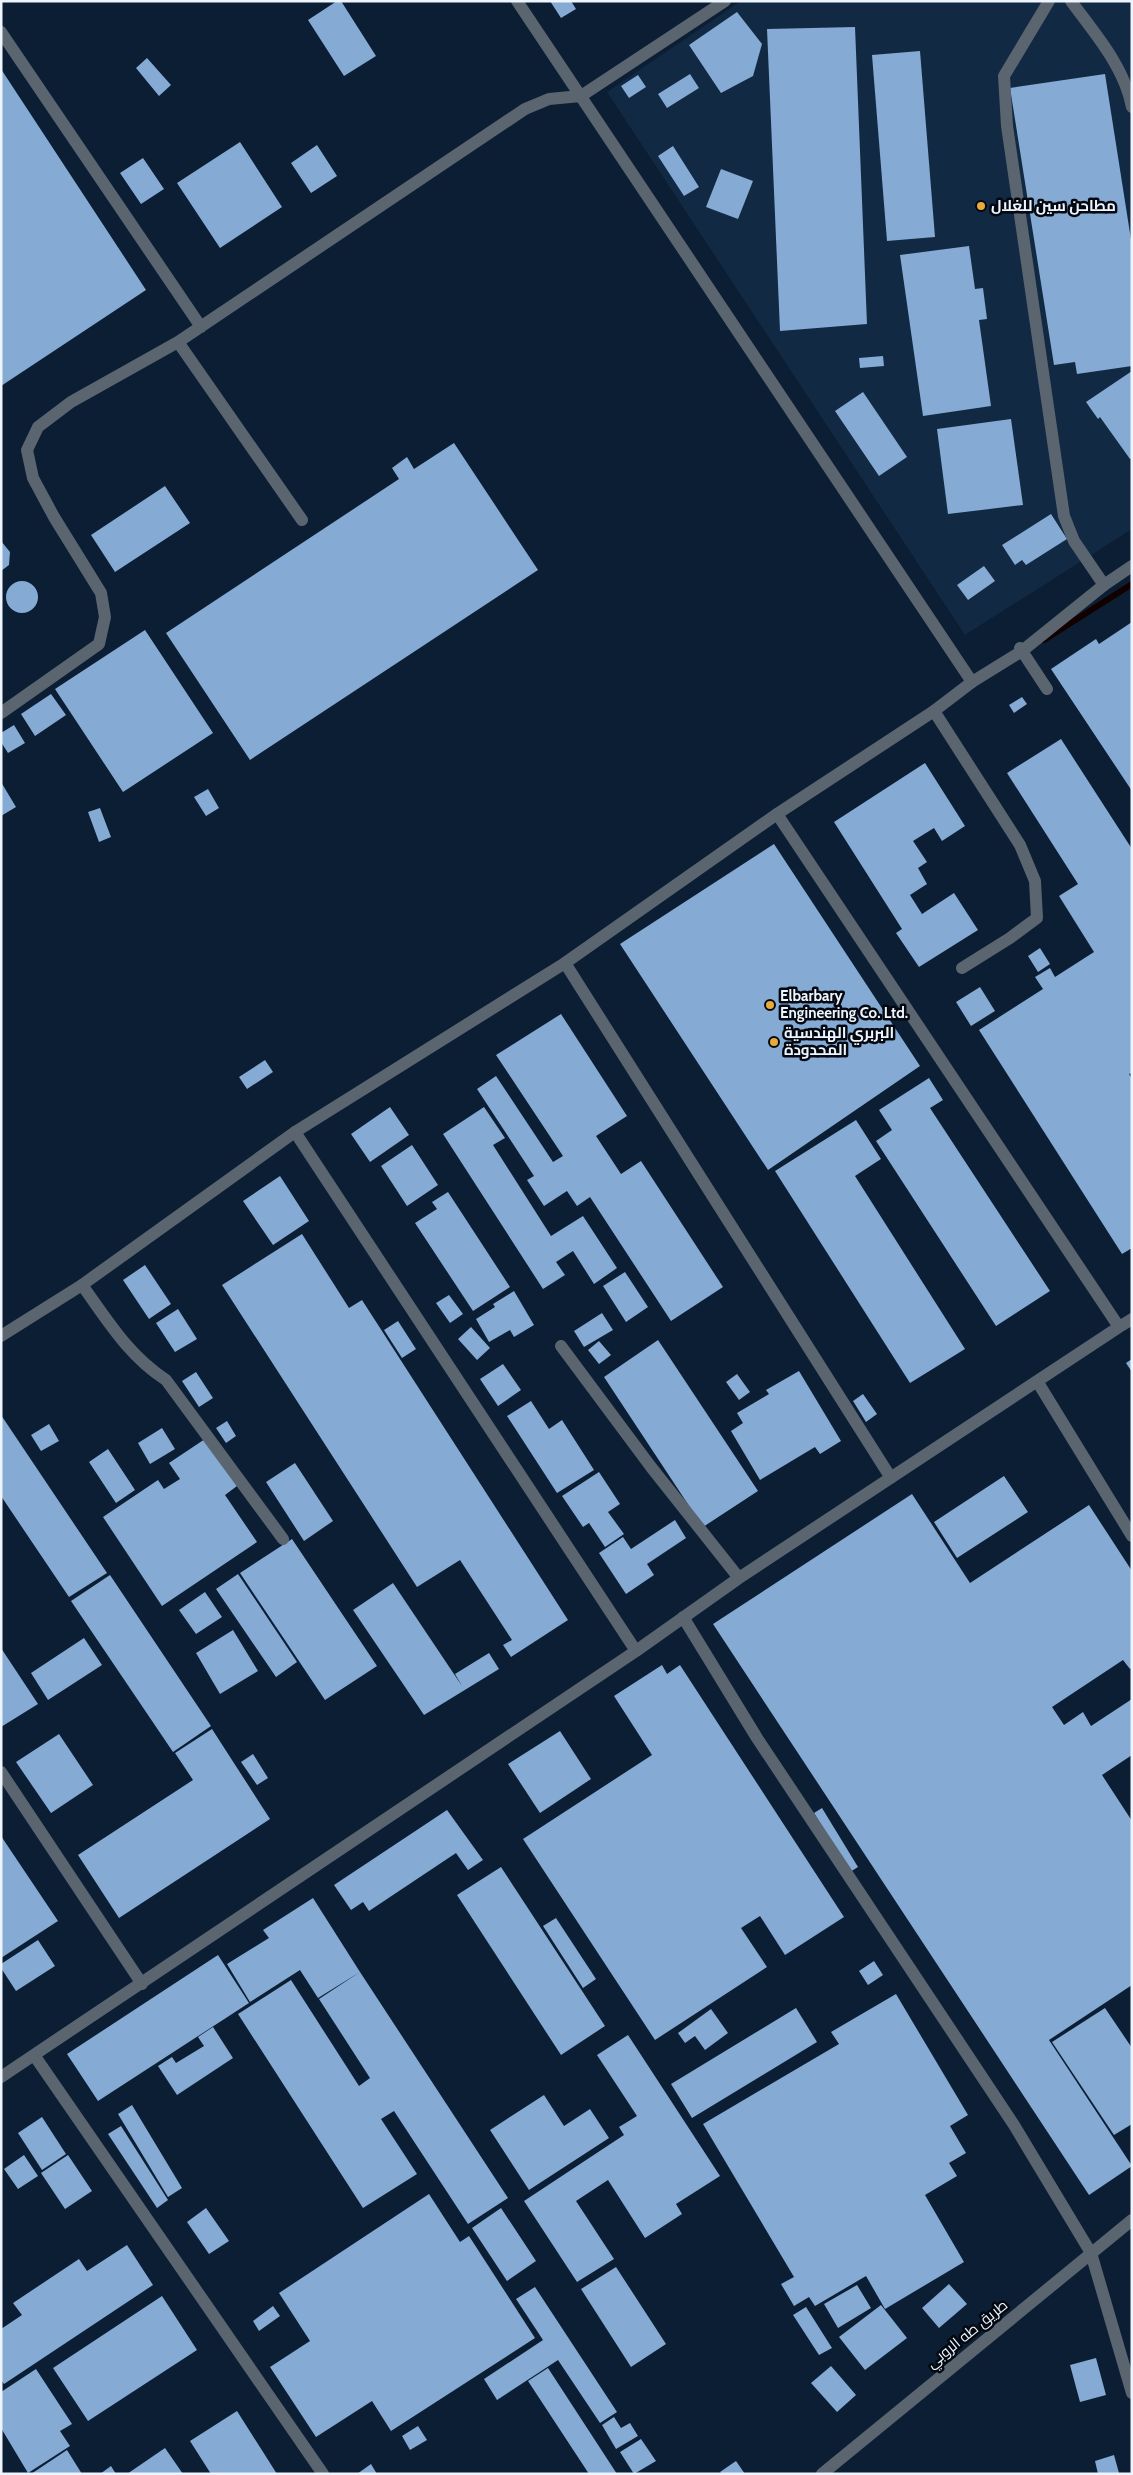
<svg xmlns="http://www.w3.org/2000/svg" width="1133" height="2475" font-family="Cabin,Cairo,sans-serif">
<style>
.built{fill:#112943}
.lines{fill:none;stroke-linecap:round;stroke-linejoin:round}
.stream{stroke:#120000;stroke-width:6}
.building{fill:#85aad4}
.service{stroke:#5b6570;stroke-width:12}
.minor{stroke:#5b6570;stroke-width:12}
.tertiary{stroke:#5b6570;stroke-width:12}
.service-bridge{stroke:#5b6570;stroke-width:12}
.poi-dot{fill:#eaaa39;stroke:#030811;stroke-width:2}
.labels{text-anchor:middle;dominant-baseline:central;stroke-width:5;stroke-linejoin:round;paint-order:stroke}
.poi-label{font-size:15px;font-weight:bold;fill:#eef5fe;stroke:#030811;text-anchor:start}
.street-label{font-size:15px;fill:#eef5fe;stroke:#030811}
</style>
<rect width="100%" height="100%" fill="#0b1e33"/>
<path class="built" d="M741,1h391v528l-167,106 -358,-543z"/>
<g class="lines">
<path class="stream" d="M1044,640l88,-56"/>
</g>
<path class="building" d="M337,1h4l35,55 -32,20 -36,-56z
M550,1h21l5,8 -15,9z
M737,12l25,32 -9,32 -32,17 -32,-48z
M855,27l12,297 -87,7 -13,-302z
M920,51l15,186 -48,4 -15,-186z
M147,58l24,27 -12,11 -23,-28z
M1,69l145,221 -145,96z
M690,74l9,14 -32,20 -9,-14z
M1105,74l27,172v120l-55,8 -2,-12 -21,3 -44,-277z
M638,75l8,12 -17,11 -8,-12z
M240,142l42,65 -62,41 -43,-65z
M317,145l20,31 -26,17 -20,-30z
M673,146l26,41 -15,9 -26,-40z
M143,158l21,31 -23,15 -21,-31z
M721,169l32,12 -15,38 -32,-12z
M969,246l6,43 8,-1 4,31 -8,1 12,86 -68,10 -23,-161z
M883,356l1,10 -24,2 -1,-10z
M1132,371v87l-2,1 -30,-42 -2,2 -12,-17z
M863,392l44,65 -28,19 -44,-65z
M1011,419l12,86 -75,9 -11,-85z
M454,443l84,127 -288,190 -84,-127 233,-154 -7,-11 15,-11 7,12z
M165,486l25,37 -75,49 -24,-37z
M1051,514l16,25 -41,26 -4,-5 -7,5 -13,-20z
M1,541l9,11 -1,13 -8,6z
M984,566l11,15 -27,19 -11,-15z
M6 597a16 16 0 1 1 32 0a16 16 0 1 1-32 0Z
M1132,622v169l-81,-122 45,-30 3,5z
M145,630l68,103 -90,59 -68,-103z
M51,694l15,21 -31,21 -14,-22z
M1022,697l5,7 -13,9 -5,-8z
M14,725l11,18 -17,10 -7,-11v-9z
M1061,739l71,110v224l-3,1 3,5v169l-10,6 -143,-224 64,-41 -8,-12 15,-9 5,9 39,-25 -35,-56 19,-12 -71,-111z
M925,763l40,63 -23,15 -8,-13 -21,13 14,21 -9,6 9,16 -17,11 12,19 32,-21 24,37 -59,37 -23,-34 6,-4 -68,-107z
M1,782l15,25 -15,9z
M208,789l11,19 -13,8 -12,-19z
M100,808l11,29 -12,5 -11,-30z
M774,844l146,222 -152,104 -148,-226z
M1040,948l10,16 -12,8 -10,-16z
M980,987l15,24 -24,15 -15,-24z
M561,1014l66,102 -31,20 25,38 20,-13 82,126 -52,34 -81,-124 -13,9 -10,-15 -23,15 -17,-26 7,-4 -57,-87 19,-13 57,86 10,-6 -67,-101z
M265,1060l8,12 -26,17 -8,-12z
M929,1078l14,22 -13,8 120,183 -54,35 -120,-185 16,-11 -13,-20z
M390,1107l19,28 -39,27 -19,-28z
M484,1107l21,31 -12,7 58,91 32,-20 34,52 -23,16 -21,-33 -17,11 9,13 -22,14 -100,-155z
M856,1120l25,39 -26,17 110,173 -55,34 -135,-212z
M412,1145l26,40 -31,21 -26,-40z
M280,1176l29,45 -36,24 -30,-44z
M448,1192l62,95 -37,24 -58,-88 22,-14 -5,-7z
M302,1234l47,74 13,-8 206,320 -57,37 -8,-12 9,-5 -52,-80 -43,27 -195,-302z
M145,1265l26,39 -22,15 -26,-39z
M625,1272l23,35 -22,15 -23,-36z
M514,1291l20,34 -20,12 -4,-7 -21,12 -13,-23 19,-12 -2,-3z
M449,1295l14,19 -13,9 -14,-20z
M178,1309l19,30 -22,13 -19,-29z
M602,1313l11,17 -29,17 -10,-16z
M398,1321l18,28 -14,9 -18,-28z
M471,1327l19,21 -13,12 -19,-21z
M658,1340l100,151 -55,36 -99,-150z
M599,1341l12,14 -12,9 -11,-14z
M1132,1359v13l-6,-9z
M503,1364l18,26 -23,16 -18,-27z
M799,1371l42,70 -21,13 -5,-7 -55,33 -29,-49 12,-8 -6,-10 32,-19 -3,-4z
M196,1372l17,26 -14,9 -17,-26z
M737,1374l13,18 -11,8 -13,-18z
M863,1394l14,20 -11,8 -13,-21z
M531,1401l18,28 13,-9 32,50 -37,23 -50,-77z
M1,1415l106,158 -38,24 -68,-101z
M227,1421l9,15 -10,7 -10,-15z
M49,1424l10,17 -18,10 -10,-16z
M162,1428l13,21 -25,15 -12,-21z
M205,1439l32,47 -12,9 32,47 -95,64 -59,-89 55,-37 6,9 16,-10 -11,-16z
M108,1449l27,41 -19,13 -27,-41z
M295,1463l38,58 -29,20 -38,-59z
M599,1472l21,32 -12,8 16,22 -19,13 -16,-24 -6,4 -21,-31z
M1004,1476l24,36 -71,46 -23,-36z
M912,1494l58,89 119,-78 43,66v96l-2,2 -7,-9 -71,47 12,18 19,-13 8,14 41,-27v56l-30,20 30,46v164l-83,55 83,126 -43,29 -376,-571z
M675,1520l11,18 -39,26 7,11 -28,19 -27,-41 24,-16 8,12z
M292,1539l85,127 -52,34 -85,-127z
M238,1574l59,88 -21,15 -60,-88z
M110,1575l101,151 -38,26 -102,-151z
M393,1583l69,103 -7,-12 34,-21 10,16 -75,46 -71,-105z
M205,1592l17,25 -26,17 -17,-24z
M233,1630l25,41 -38,23 -24,-41z
M84,1638l18,27 -54,35 -17,-27z
M1,1648l37,56 -37,23z
M662,1665l5,9 13,-9 164,252 -59,38 -25,-39 -19,12 26,39 -112,73 -132,-201 129,-84 -38,-59z
M212,1729l58,90 -151,99 -41,-63 115,-75 -18,-27z
M560,1731l31,48 -51,34 -32,-49z
M59,1734l34,51 -42,28 -35,-51z
M253,1754l15,24 -11,7 -16,-23z
M822,1808l36,59 -8,5 -36,-59z
M447,1810l36,50 -15,10 -12,-17 -87,58 -6,-9 -12,8 -17,-25z
M1,1836l57,85 -57,37z
M501,1867l104,159 -44,29 -104,-160z
M313,1898l47,74 -42,26 -18,-28 -50,32 -23,-38 42,-26 -6,-8z
M556,1918l40,61 -13,9 -40,-62z
M38,1940l17,26 -39,25 -15,-23v-4z
M218,1955l31,48 -151,98 -31,-47z
M874,1961l9,14 -15,10 -9,-14z
M360,1972l148,226 -40,26 -74,-113 -13,8 36,55 -54,34 -125,-194 53,-34 68,106 11,-8 -51,-79z
M896,1994l72,121 -18,11 16,27 -17,10 8,13 -32,19 39,67 -79,47 -19,-33 -51,30 -6,-9 -15,9 -13,-22 13,-7 -91,-153 136,-80 -8,-12z
M796,2008l21,34 -125,76 -21,-34z
M1105,2008l27,40v76l-18,11 -62,-93z
M711,2009l17,24 -23,17 -10,-14 -10,7 -7,-10z
M213,2027l20,31 -56,37 -19,-29 14,-9 4,6 28,-17 -6,-9z
M628,2035l92,141 -44,28 6,10 -37,24 -37,-58 -32,21 38,58 -37,23 -53,-81 100,-66 -5,-8 18,-11 -40,-61z
M544,2095l20,31 26,-17 19,29 -80,52 -39,-60z
M132,2105l50,83 -14,9 -50,-83z
M42,2117l24,37 -24,16 -24,-37z
M121,2126l47,74 -11,8 -49,-74z
M24,2155l14,21 -20,13 -14,-20z
M68,2155l24,36 -27,18 -24,-36z
M429,2194l31,48 9,-6 66,102 -144,93 -19,-30 -56,36 -46,-70 40,-26 -31,-48z
M206,2208l23,33 -20,13 -22,-32z
M501,2208l35,53 -29,20 -35,-53z
M127,2245l26,40 -149,99 -3,-4v-51l21,-14 -9,-12 66,-44 8,12z
M616,2267l50,77 -35,23 -50,-78z
M949,2284l18,20 -28,24 -17,-20z
M857,2285l14,23 -33,20 -14,-24z
M535,2287l82,125 -17,11 -42,-63 -61,40 -13,-21 59,-39 -27,-41z
M162,2296l35,54 -109,71 -35,-53z
M881,2305l26,33 -42,32 -26,-33z
M273,2306l7,10 -21,15 -6,-10z
M806,2307l26,41 -13,7 -26,-40z
M1096,2358l10,37 -26,7 -10,-37z
M831,2366l25,29 -19,17 -26,-29z
M548,2368l69,106h-28l-61,-93z
M36,2369l36,55 -12,7 10,15 -42,27 -27,-45v-36z
M237,2411l40,63h-66l-21,-33z
M614,2417l7,11 9,-5 8,13 -22,13 -14,-24z
M418,2426l9,14 -17,10 -8,-14z
M641,2439l15,22 -22,13 -14,-22z
M165,2448l18,26h-56z
M67,2450l15,24h-51z
M1114,2455l5,18 -21,1 -3,-13z
M736,2461l9,13h-23l-2,-2z
M371,2464l6,10h-20z
M111,2466l5,8h-16z"/>
<g class="lines">
<path class="service" d="M517,1l455,681
M1049,1l-45,75 3,50 57,390 10,25 30,44
M1071,1c24,33 53,65 61,106
M1,32l200,295
M178,342l124,178
M934,711l86,134 15,36 2,37 -27,20 -48,30
M1,713l98,-69 6,-27 -4,-24 -47,-76 -21,-39 -6,-28 11,-23 33,-25 107,-60 347,-233 24,-10 32,-3 144,-95
M565,963l326,515
M295,1132l341,519
M82,1285c26,36 46,70 84,95l117,159
M1119,1327l13,-8
M561,1346l90,121 88,111
M1037,1381l95,155
M683,1617l74,121 257,387 77,128 41,140
M1,1772l141,212
M34,2055l289,419
M1,2077l635,-426 103,-73 380,-251 -342,-513"/>
<path class="minor" d="M822,2474l310,-254"/>
<path class="tertiary" d="M1,1336l81,-51 213,-153 270,-169 212,-149 157,-103 38,-29 50,-31 82,-66 28,-19"/>
<path class="service-bridge" d="M1020,648l27,41"/>
</g>
<g class="poi-dot">
<circle cx="981" cy="206" r="5"/>
<circle cx="770" cy="1005" r="5"/>
<circle cx="774" cy="1042" r="5"/>
</g>
<g class="labels">
<g class="poi-label">
<text x="991" y="206">مطاحن سين للغلال</text>
<text x="780" y="996">Elbarbary<tspan x="780" dy="17">Engineering Co. Ltd.</tspan></text>
<text x="784" y="1033">البربري الهندسية<tspan x="784" dy="17">المحدودة</tspan></text>
</g>
<g class="street-label">
<text transform="translate(967 2334) rotate(-39)">طريق طه الروبي</text>
</g>
</g>
<rect width="1133" height="2475" fill="none" stroke="#eef5fe" stroke-width="5"/>
</svg>
